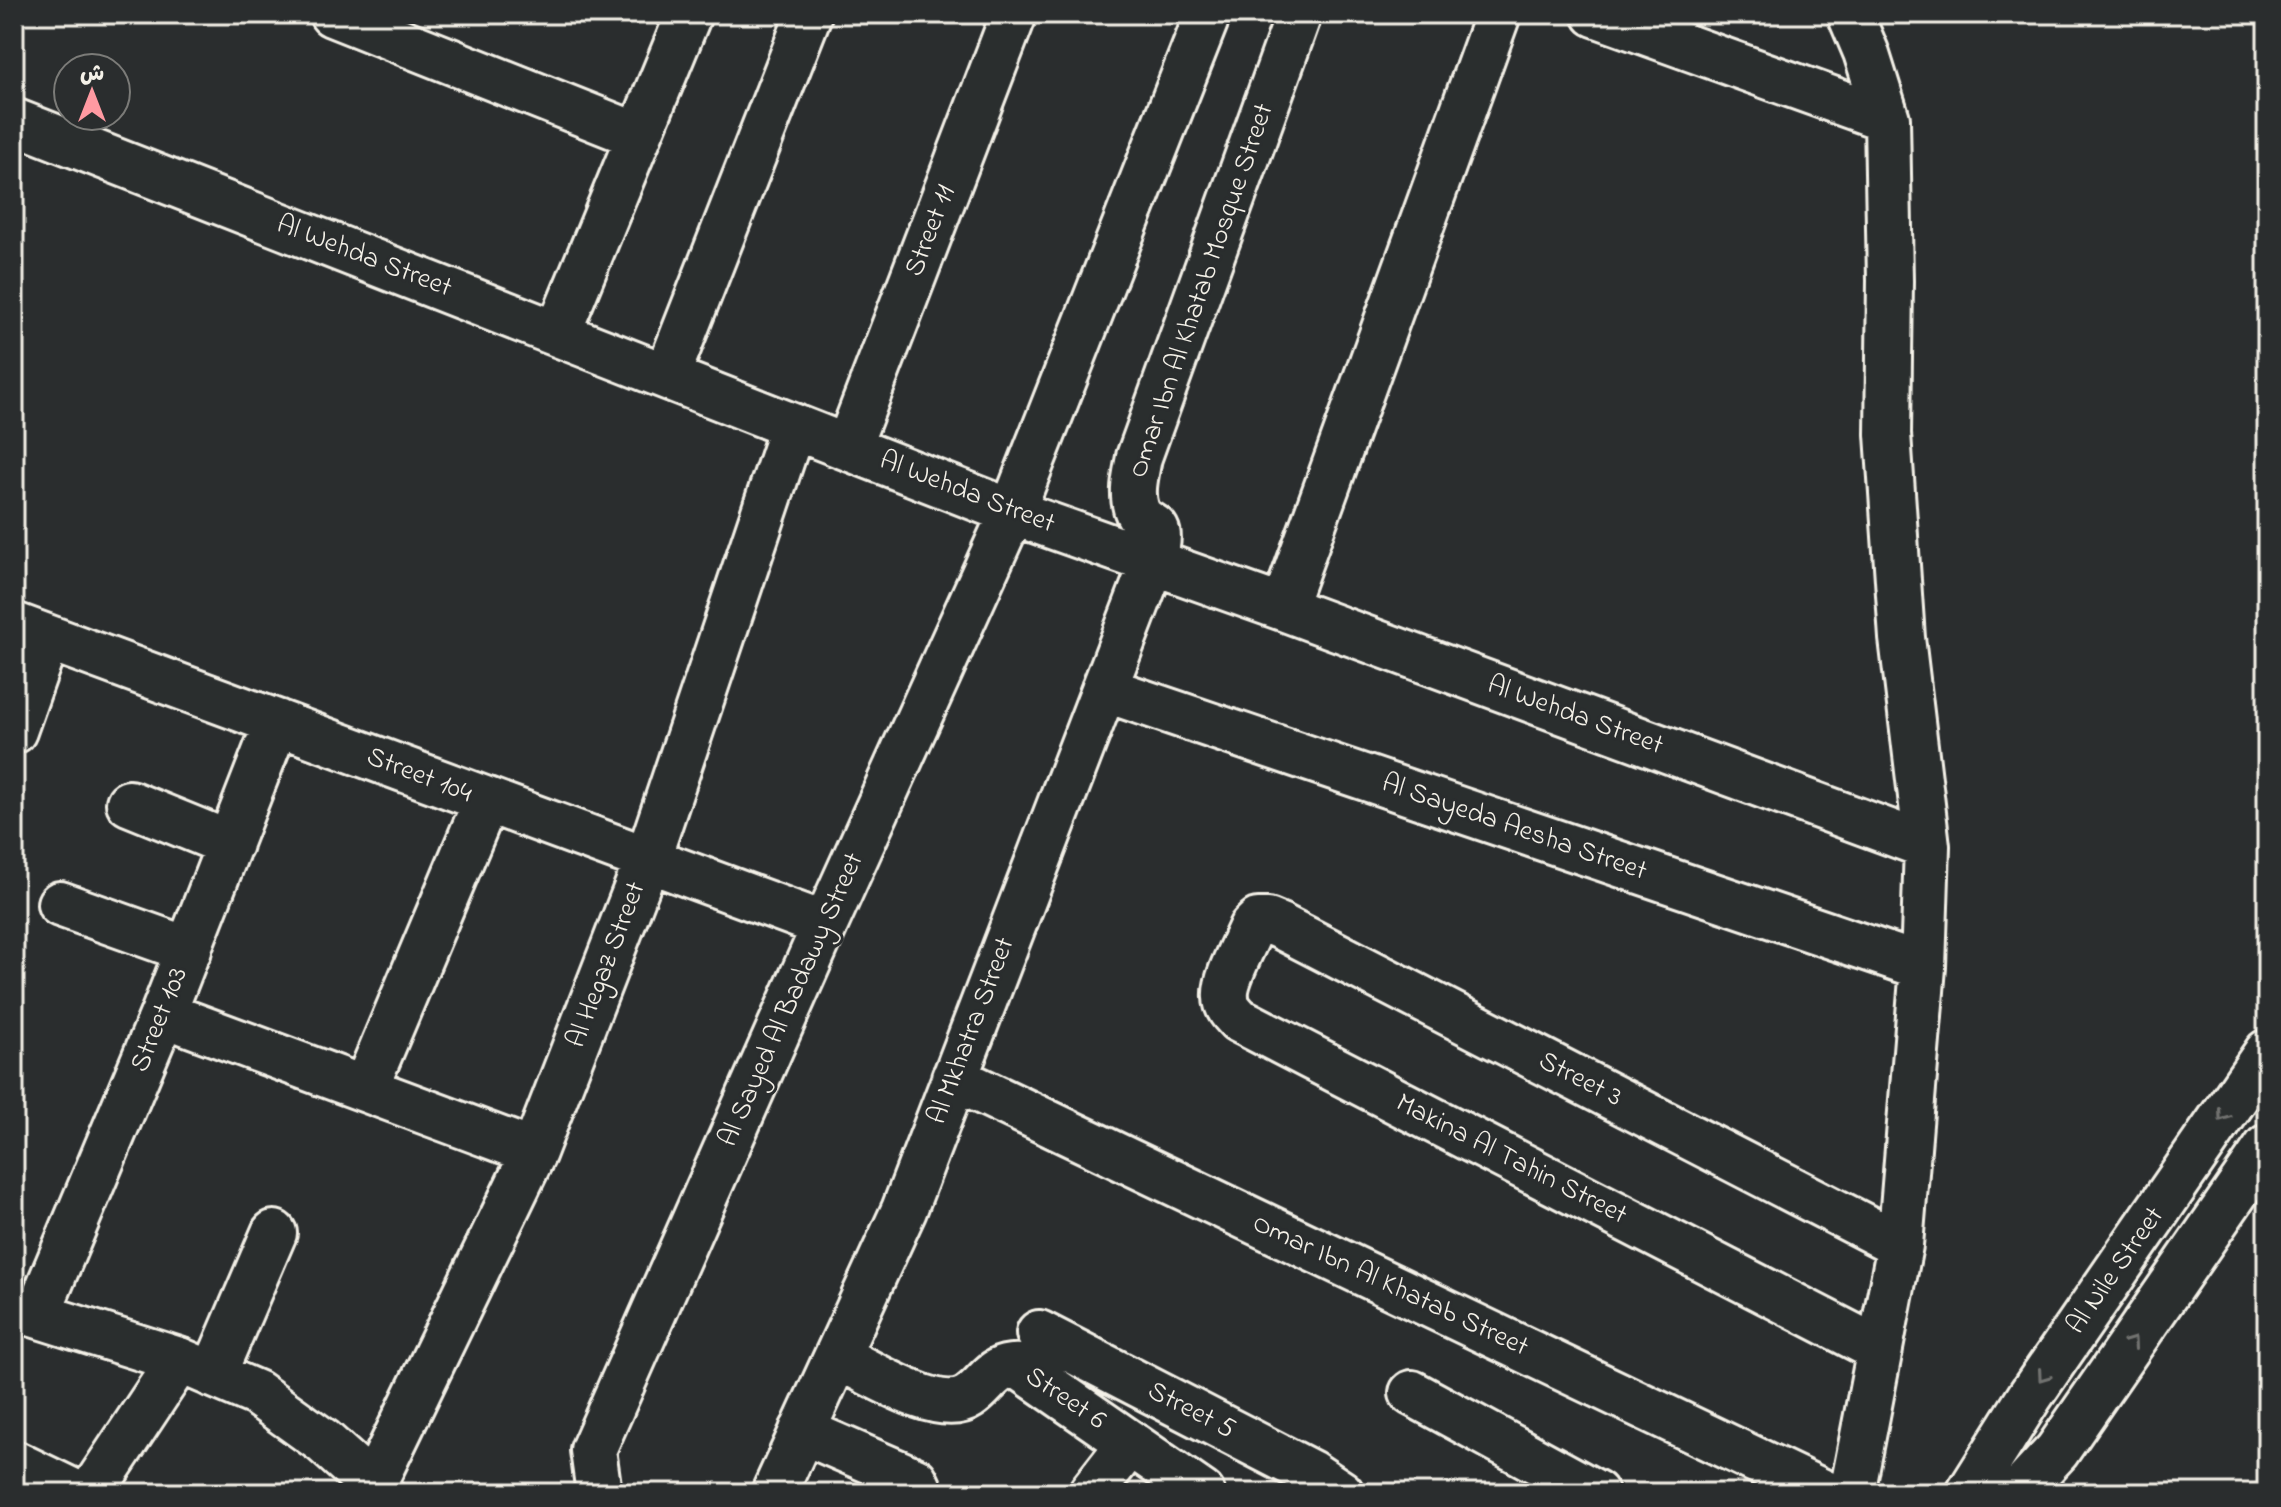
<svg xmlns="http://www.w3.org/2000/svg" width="2281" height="1507" font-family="'Indie Flower','Playpen Sans Arabic',sans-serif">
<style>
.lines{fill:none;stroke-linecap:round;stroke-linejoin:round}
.minor-casing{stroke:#f4f1e8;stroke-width:50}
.tertiary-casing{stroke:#f4f1e8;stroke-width:50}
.minor{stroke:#2a2d2e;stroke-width:44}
.tertiary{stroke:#2a2d2e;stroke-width:44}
.oneway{stroke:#71726f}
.labels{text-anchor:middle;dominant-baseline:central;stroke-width:6;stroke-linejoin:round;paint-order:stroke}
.street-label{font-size:28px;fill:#f4f1e8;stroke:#2a2d2e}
</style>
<rect width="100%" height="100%" fill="#2a2d2e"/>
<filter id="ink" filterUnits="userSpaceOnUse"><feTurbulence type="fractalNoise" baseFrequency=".0125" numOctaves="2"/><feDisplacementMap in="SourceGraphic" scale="16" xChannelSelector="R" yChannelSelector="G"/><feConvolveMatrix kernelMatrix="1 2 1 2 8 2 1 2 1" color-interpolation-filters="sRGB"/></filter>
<g filter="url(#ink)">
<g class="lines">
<defs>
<path id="minor" d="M332,14l307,122
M1595,14l292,105
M1850,14l16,38 21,67 3,162 -2,153 14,204 25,208 -4,121 -23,278 -48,248
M14,121l998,391 271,96 644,238
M558,333l131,-319
M667,376l142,-362
M848,447l166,-433
M1283,608l215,-594
M14,625l811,300
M1104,689l819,278
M14,731l33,-93
M129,803l101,41
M60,904l129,46
M163,1014l371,138
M954,1078l871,415
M365,1089l121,-288
M14,1308l165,52 77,33 67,48 58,52
M37,1315l126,-301 114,-292
M1039,1333l272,140 30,20
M1880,1350l-641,-330c-6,-6 -13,-13 -13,-23 -2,-17 18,-52 25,-69l7,-7h10l12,5 620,319
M837,1356c29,14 102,61 132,41 21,-14 22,-32 51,-30l182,126
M213,1375l61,-142
M1412,1393l184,100
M802,1431l113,49 6,13
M14,1463l62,30
M373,1485l161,-333 113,-291 146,-435
M91,1493l88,-133
M599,1493l-6,-43 232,-525 187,-413 196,-498
M774,1493l130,-283 249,-648c15,-49 -8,-27 -17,-54 -5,-17 0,-34 3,-51l160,-443
M1091,1493l39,-50"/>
<path id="tertiary" d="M1969,1493l61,-97 237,-344
M2018,1493l39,-42 210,-304"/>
</defs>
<use href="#minor" class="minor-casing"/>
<use href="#tertiary" class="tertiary-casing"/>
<use href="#minor" class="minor"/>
<use href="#tertiary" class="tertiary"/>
</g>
<defs><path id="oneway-chevron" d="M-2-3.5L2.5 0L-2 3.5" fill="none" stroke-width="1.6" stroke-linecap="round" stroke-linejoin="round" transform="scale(2)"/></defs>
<g class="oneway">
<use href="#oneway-chevron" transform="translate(2223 1116) rotate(125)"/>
<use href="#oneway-chevron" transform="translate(2132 1342) rotate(-55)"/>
<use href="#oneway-chevron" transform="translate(2043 1376) rotate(125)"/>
</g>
</g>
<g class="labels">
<g class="street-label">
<text transform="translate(931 231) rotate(-69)">Street 11</text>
<text transform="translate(364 257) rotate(21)">Al Wehda Street</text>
<text transform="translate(1202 291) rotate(-71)">Omar Ibn Al Khatab Mosque Street</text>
<text transform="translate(967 493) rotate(21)">Al Wehda Street</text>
<text transform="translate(1575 716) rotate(20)">Al Wehda Street</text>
<text transform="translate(419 776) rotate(21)">Street 104</text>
<text transform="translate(1514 828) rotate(19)">Al Sayeda Aesha Street</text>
<text transform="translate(607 965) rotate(-69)">Al Hegaz Street</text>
<text transform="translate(792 1000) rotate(-66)">Al Sayed Al Badawy Street</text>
<text transform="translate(160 1020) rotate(-68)">Street 103</text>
<text transform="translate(972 1031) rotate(-69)">Al Mkhatra Street</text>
<text transform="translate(1580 1080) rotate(27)">Street 3</text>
<text transform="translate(1511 1160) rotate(27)">Makina Al Tahin Street</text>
<text transform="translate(2116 1271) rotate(-55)">Al Nile Street</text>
<text transform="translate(1390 1286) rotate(25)">Omar Ibn Al Khatab Street</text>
<text transform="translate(1065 1399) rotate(34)">Street 6</text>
<text transform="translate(1191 1411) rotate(27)">Street 5</text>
</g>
</g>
<rect width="2281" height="1507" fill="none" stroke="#2a2d2e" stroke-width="48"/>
<rect x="24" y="24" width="2233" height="1459" fill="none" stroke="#f4f1e8" stroke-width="3" filter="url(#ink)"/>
<g transform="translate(92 92)"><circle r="38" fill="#2a2d2e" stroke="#7b7b78" stroke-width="2"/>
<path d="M0-6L14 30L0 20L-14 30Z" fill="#ff9aa2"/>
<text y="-12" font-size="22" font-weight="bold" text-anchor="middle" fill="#f4f1e8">ش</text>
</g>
</svg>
